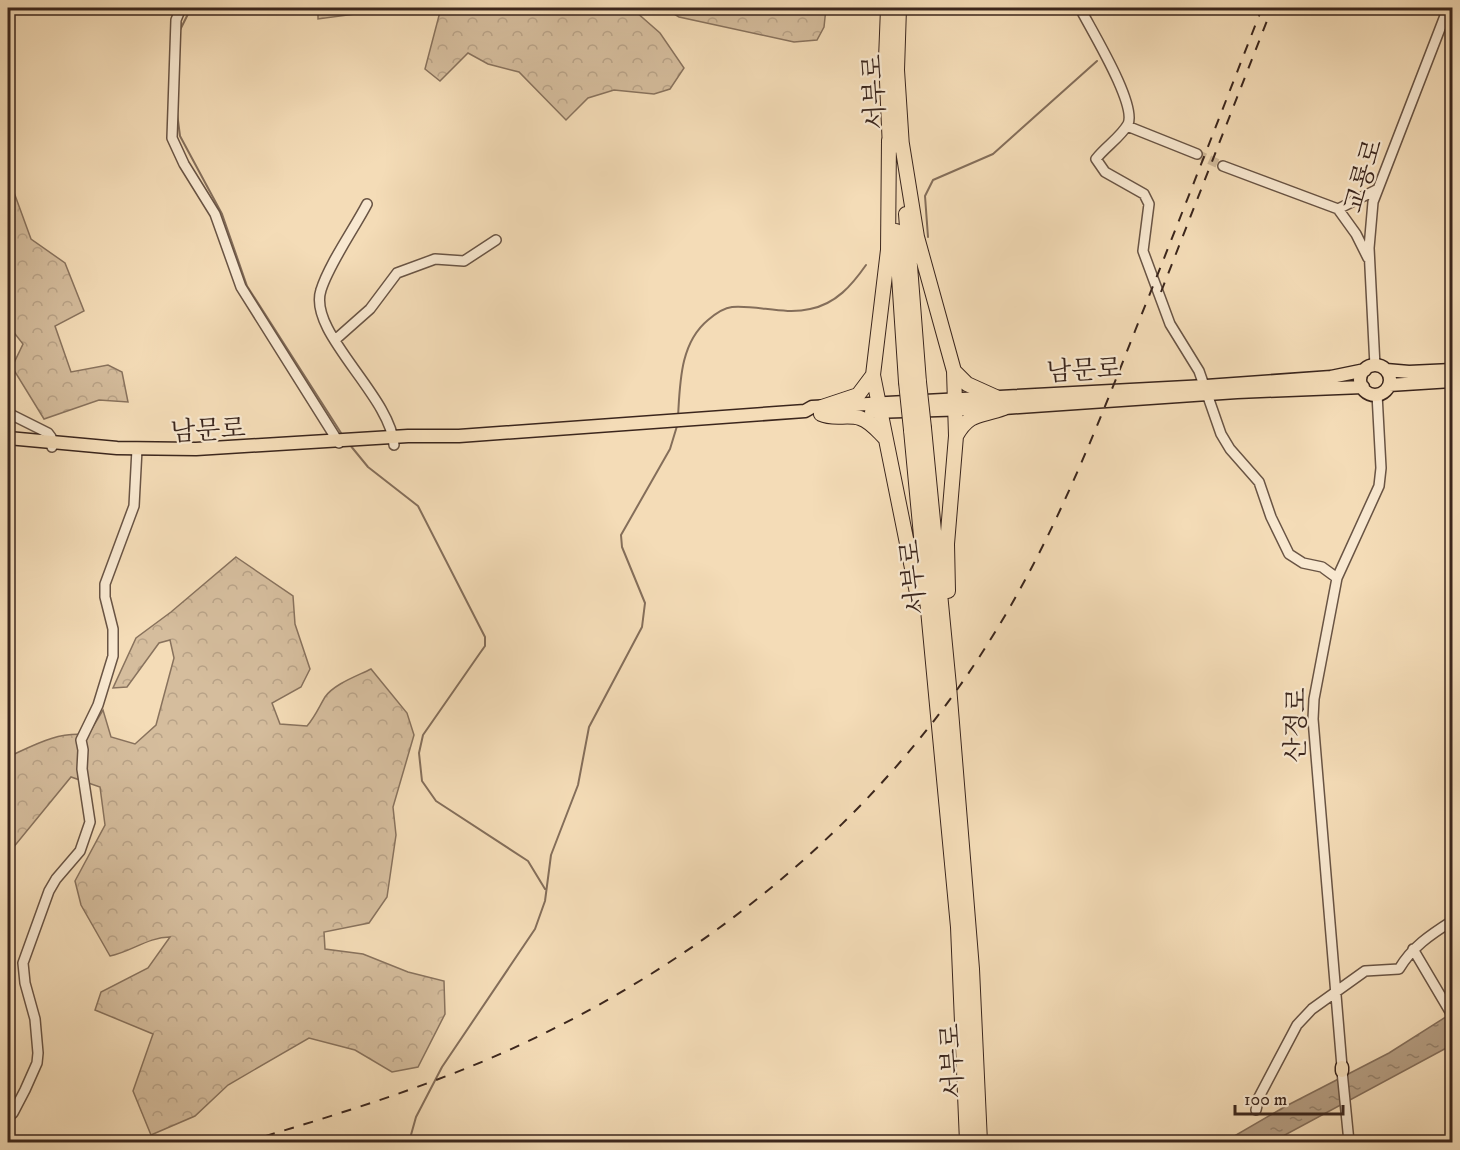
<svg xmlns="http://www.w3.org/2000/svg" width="1460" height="1150" font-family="'IM FELL DW Pica','Noto Serif KR',serif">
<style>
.forest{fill:url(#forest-crowns);stroke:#88725d;stroke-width:1.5}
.water{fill:url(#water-ripples);stroke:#846e5a;stroke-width:1.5}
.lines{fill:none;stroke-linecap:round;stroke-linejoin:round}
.stream{stroke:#846e5a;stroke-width:2}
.minor-tunnel{stroke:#cfb898;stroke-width:9;stroke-dasharray:9 4.5;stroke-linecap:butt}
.minor-casing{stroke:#695444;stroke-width:12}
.major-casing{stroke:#3b261d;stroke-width:15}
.highway-casing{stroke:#3b261d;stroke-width:16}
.minor{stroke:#f8e8d0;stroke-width:9}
.major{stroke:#f4dcb7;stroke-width:12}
.highway{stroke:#f4dcb7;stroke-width:14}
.rail{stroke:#3b261d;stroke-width:2;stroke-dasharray:10 10;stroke-linecap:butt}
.highway-bridge-casing{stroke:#3b261d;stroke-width:16;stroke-linecap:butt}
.highway-bridge{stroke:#f4dcb7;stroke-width:14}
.labels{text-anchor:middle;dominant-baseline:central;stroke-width:4.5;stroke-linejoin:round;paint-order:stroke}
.street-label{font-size:26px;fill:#3b261d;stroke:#f8e8d0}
</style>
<defs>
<pattern id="forest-crowns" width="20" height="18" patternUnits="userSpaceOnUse" patternTransform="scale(1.5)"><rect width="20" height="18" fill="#d5bd9d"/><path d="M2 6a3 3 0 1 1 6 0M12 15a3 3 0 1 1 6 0" fill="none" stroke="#b8a287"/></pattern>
<pattern id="water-ripples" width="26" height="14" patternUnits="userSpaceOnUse" patternTransform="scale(1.5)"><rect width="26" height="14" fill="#b59e83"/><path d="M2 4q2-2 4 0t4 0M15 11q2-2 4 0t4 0" fill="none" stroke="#94816b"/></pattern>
</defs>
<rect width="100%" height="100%" fill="#f4dcb7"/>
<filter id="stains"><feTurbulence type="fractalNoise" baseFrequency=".00333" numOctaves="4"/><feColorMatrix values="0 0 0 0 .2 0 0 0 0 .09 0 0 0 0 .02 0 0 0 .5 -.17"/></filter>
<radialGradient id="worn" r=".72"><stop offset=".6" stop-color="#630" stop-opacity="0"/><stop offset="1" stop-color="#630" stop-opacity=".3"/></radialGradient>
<path class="forest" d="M318,8h47l-10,6 -37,5z
M441,8h195l-1,3 25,22 24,35 -14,21 -16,5 -40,-4 -26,8 -22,22 -47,-48 -31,-8 -20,-11 -28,28 -15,-12z
M664,8h162l-2,19 -7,13 -23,2 -115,-25z
M8,176l23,63 34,24 19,48 -29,15 16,46 37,-7 14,7 6,30 -29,-2 -55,19 -32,-52 11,-23 -15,-19z
M236,557l57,39 2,28 15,45 -9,18 -29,16 8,21 27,2c8,-9 12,-19 18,-29 9,-13 32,-21 46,-28l36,44 7,22 -21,72 3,28 -9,62 -18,26 -45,9 1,17 38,5 45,18 36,9 1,33 -27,53 -26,5 -37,-22 -46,-12 -81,47 -33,31 -44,19 -18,-44 20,-57 -58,-24 6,-18 47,-24 22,-31c-22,0 -39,15 -60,19l-29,-51 -6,-24 30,-56 -5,-38 -29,-10 -63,77v-97c26,-12 50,-26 80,-22l15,-25 8,27 24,7 21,-19 18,-67 -4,-18 -11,3 -32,44 -14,1 23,-50 35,-26z"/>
<path class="water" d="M1452,1013v32l-180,97h-48l62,-36 103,-53z"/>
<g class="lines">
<path class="stream" d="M179,32l12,-24
M177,113l3,23 42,78 25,72 96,150
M928,237l-3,-41 8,-16 60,-26 104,-93
M678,417c2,-34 2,-74 30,-97 7,-6 15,-12 24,-13 26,-2 52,8 78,2 26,-5 42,-24 56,-44
M350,445l18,22 50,39 67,131v9l-5,7 -57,82 -4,18 3,28 14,20 92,60 17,28
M409,1142l7,-25 26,-50 93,-138 10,-28 6,-46 27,-70 11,-58 53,-100 3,-24 -23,-56 -1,-12 49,-86 7,-23"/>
<path class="minor-tunnel" d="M1197,154l26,12"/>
<defs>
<path id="minor" d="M181,8l-5,12 -4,118 12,26 31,50 26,73 98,156
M1080,8c10,20 57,96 48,116 -7,13 -23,23 -32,35l9,13 39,22 5,10 -6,47 27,73 29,47 22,63 9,15 29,33 12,35 18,37 14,9 19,4 15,11
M1127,126l70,28
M1223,166l115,43
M367,204c-13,25 -38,60 -46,86 -14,42 70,106 73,155
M1368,258l-12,-24 -18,-25 40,-20
M335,340l35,-31 27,-36 38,-14 29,2 32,-21
M1375,366l-6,-118 4,-46 75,-194
M8,413l40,20 3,4 1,10
M1413,949l39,66
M1342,1067l-29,-348 1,-20 23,-121 42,-92 2,-18 -4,-74
M1342,1071l7,71
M1256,1110l3,-13 38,-72 15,-16 53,-38 34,-2c13,-22 31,-34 53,-48
M8,1117l5,-4 12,-23 12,-27 1,-10 -3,-34 -10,-36 -2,-20 26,-72 7,-12 24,-28 10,-29 -8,-53 1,-19 -2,-10 17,-35 15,-49v-27l-8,-32v-13l29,-78 3,-57"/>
<path id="major" d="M1360 380a15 15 0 1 1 30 0a15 15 0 1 1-30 0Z
M1386,370l23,2 43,-2
M1389,385l63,-4
M871,412l133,-4 233,-16 126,-5
M8,438l109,10 79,1 212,-13h51l346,-25 7,-4 394,-21 125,-9 34,-7
M1342,1067v4"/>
<path id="highway" d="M888,8l-2,51 4,90
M899,8l-2,62 5,77
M901,138l16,99 37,134 2,65 -9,108 1,47
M889,140l-1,110 -15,125 45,223
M906,214l13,168
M896,231l10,151
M954,371l13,13 31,14
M822,407l36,-12 15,-20
M821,414c13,6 26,0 39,4 10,3 17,12 24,19
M924,428l25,258 23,283 8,173
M911,430l47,497 9,215
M956,436c14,-25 25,-19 48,-28"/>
</defs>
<use href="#minor" class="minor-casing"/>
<use href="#major" class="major-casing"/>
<use href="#highway" class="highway-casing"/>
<use href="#minor" class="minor"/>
<use href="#major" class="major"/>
<use href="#highway" class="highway"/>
<path class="rail" d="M1161,292l111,-284
M246,1142c106,-32 212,-64 311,-115 172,-87 326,-217 430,-382 63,-99 105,-205 148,-314 43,-107 85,-215 127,-323"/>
<defs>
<path id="highway-bridge" d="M906,382l5,48
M919,382l5,46"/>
</defs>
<use href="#highway-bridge" class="highway-bridge-casing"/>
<use href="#highway-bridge" class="highway-bridge"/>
</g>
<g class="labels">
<g class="street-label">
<text transform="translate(875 92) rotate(-93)">서부로</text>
<text transform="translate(1364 176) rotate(-73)">교룡로</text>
<text transform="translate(1084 371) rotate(-3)">남문로</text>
<text transform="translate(208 431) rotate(-3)">남문로</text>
<text transform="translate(914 577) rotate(-96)">서부로</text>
<text transform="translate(1297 725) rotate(-89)">산정로</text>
<text transform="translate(953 1061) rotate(-93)">서부로</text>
</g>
</g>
<rect width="1460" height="1150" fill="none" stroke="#f4dcb7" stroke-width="30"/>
<rect x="9" y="9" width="1442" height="1132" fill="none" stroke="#3b261d" stroke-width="3"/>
<rect x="15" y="15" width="1430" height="1120" fill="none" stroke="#3b261d" stroke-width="1.5"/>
<path d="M1235 1105v9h108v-9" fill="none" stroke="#3b261d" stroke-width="3"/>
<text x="1244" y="1105" font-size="18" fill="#3b261d" stroke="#f8e8d0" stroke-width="4.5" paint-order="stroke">100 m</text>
<rect width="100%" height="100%" filter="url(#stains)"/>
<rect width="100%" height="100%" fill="url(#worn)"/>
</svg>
